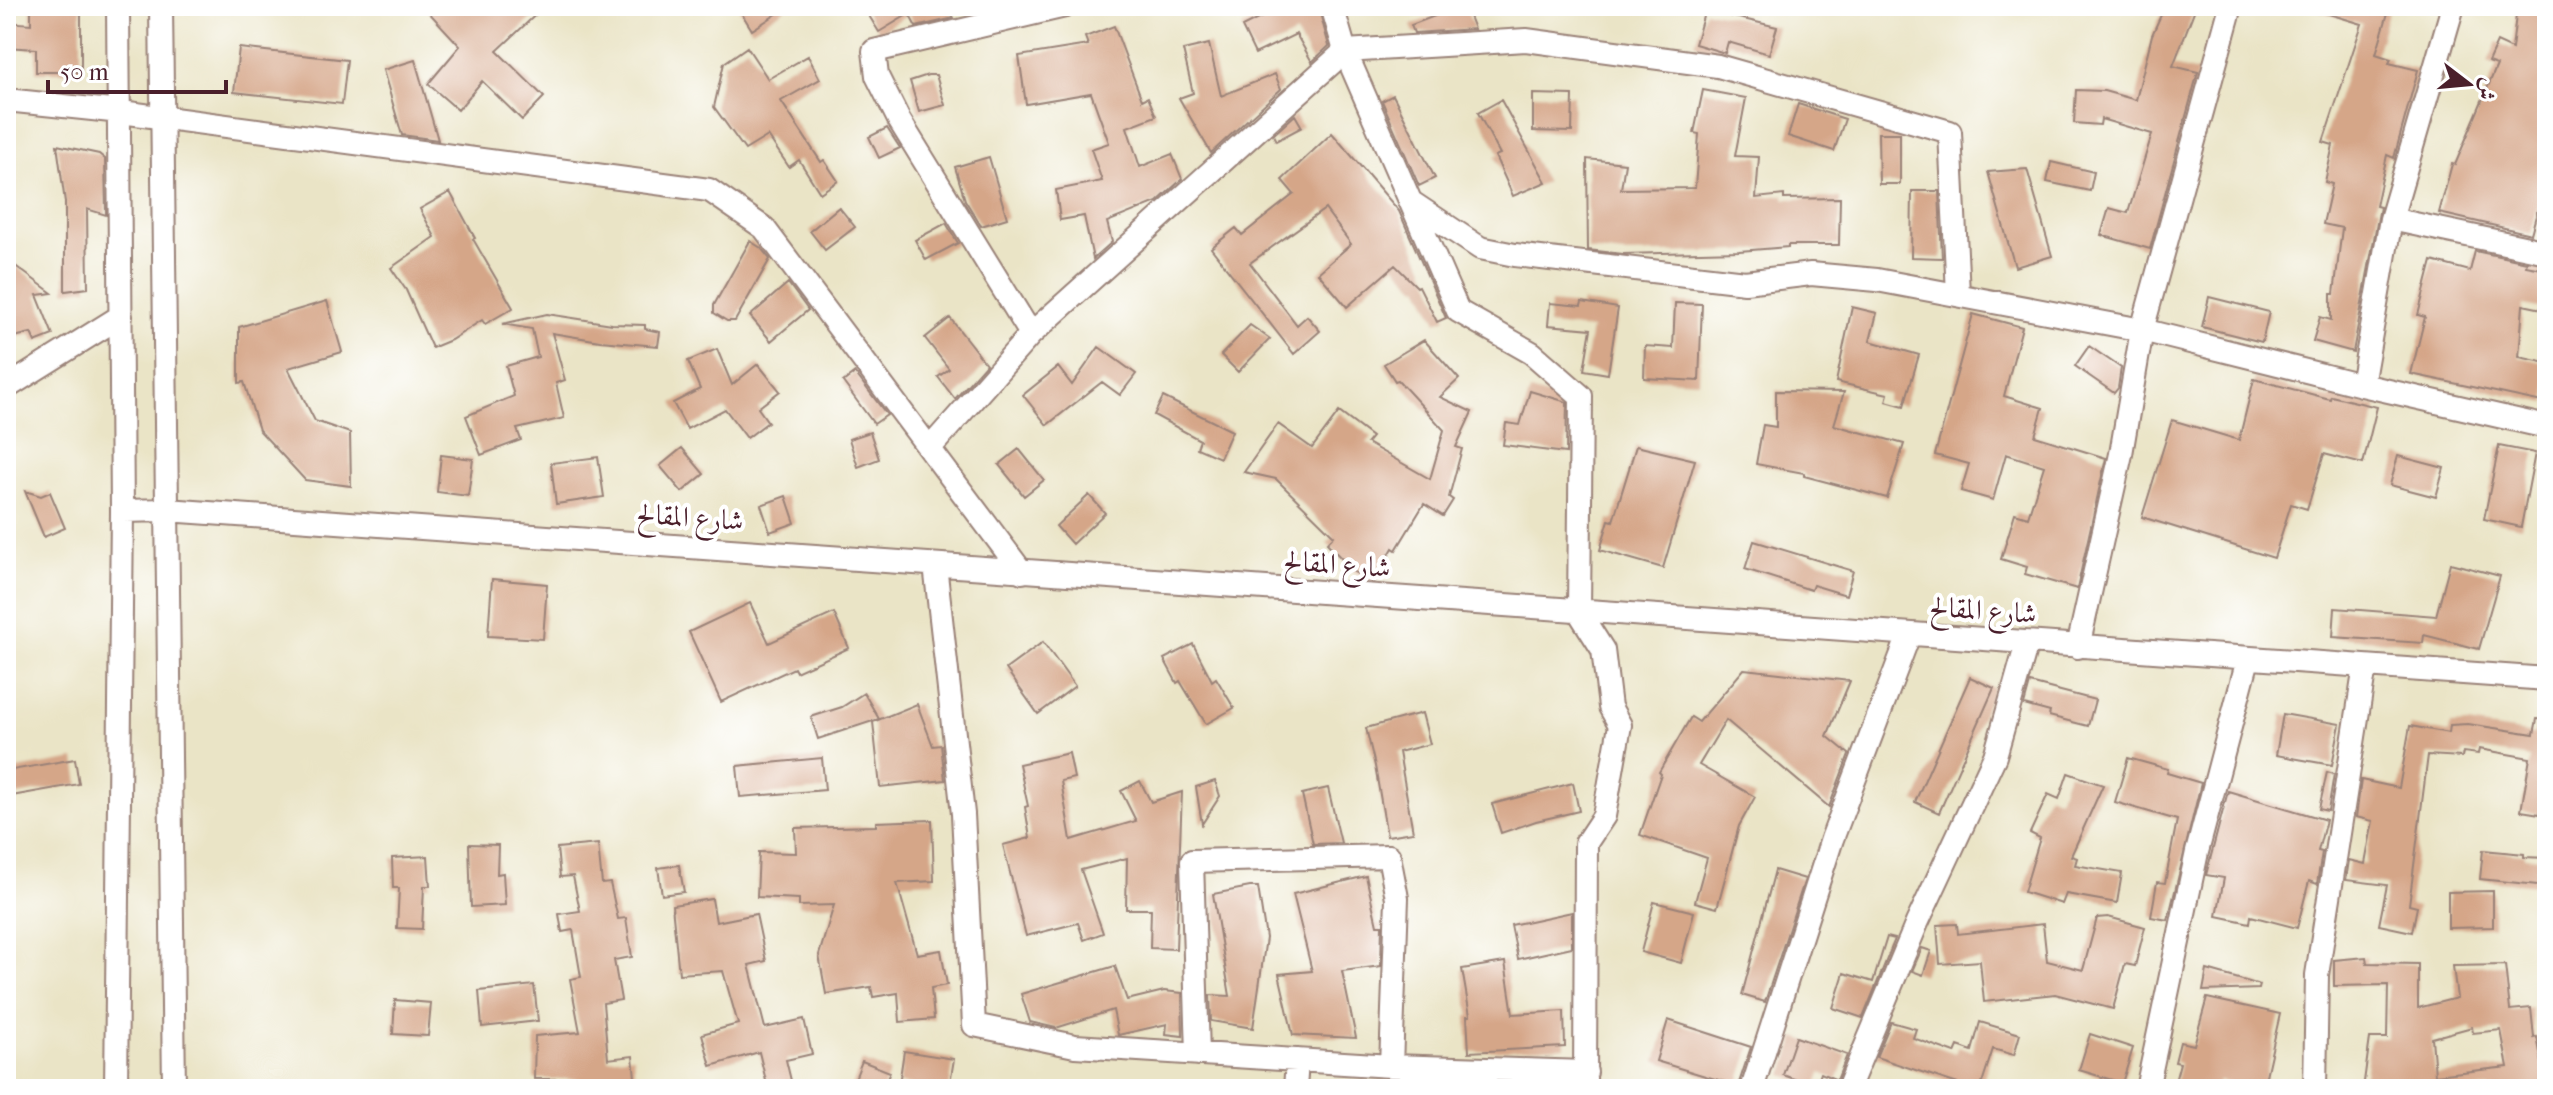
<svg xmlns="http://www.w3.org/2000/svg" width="2553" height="1095" font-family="'IM FELL French Canon',Amiri,serif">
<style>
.building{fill:#d5a688;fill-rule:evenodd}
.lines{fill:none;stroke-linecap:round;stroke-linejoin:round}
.minor-casing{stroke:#9a8278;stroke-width:26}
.minor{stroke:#fff;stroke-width:22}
.labels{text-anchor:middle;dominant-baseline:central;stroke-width:8;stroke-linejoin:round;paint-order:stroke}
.street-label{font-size:28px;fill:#4a1f2b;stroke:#fff}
</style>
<rect width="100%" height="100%" fill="#fff"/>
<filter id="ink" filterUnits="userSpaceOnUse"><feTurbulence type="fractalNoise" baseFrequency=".0125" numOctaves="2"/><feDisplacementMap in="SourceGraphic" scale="16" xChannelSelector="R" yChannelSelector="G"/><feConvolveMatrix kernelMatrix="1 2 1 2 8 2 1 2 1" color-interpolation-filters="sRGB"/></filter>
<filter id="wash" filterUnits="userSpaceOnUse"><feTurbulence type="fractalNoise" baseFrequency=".006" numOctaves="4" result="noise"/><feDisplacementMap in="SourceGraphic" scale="32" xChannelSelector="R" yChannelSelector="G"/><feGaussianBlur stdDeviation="1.8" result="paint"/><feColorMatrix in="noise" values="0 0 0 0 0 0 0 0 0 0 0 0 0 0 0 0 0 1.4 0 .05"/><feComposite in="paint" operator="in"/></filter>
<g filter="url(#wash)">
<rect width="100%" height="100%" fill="#eae4c6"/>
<g id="blocks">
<path class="building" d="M31,6h50v66h-45v-23l-30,-2v-25l25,2z
M423,6h122l-48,45 47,46 -22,23 -40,-39 -24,29 -30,-26 32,-38z
M737,6h52l-37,24z
M863,6h85l6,12 -38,9 -7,-13 -30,18z
M1284,6h34l11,40 -17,16 -16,-28 -41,20 -13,-27z
M1461,6h4l9,23 -60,4 -3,-8z
M2165,6h31l-23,60 25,6 -48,177 -49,-14 8,-27 19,5 24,-79 -51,-15 -1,6 -26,-2 2,-33 28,1 32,9 16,-65z
M2320,6h70l-14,48 15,5 -2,4 29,7 -24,88 -7,-3 -11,51 4,1 -27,145 -40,-11 7,-24 11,3v-26h3l8,-66 -19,-4 9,-40 -7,-2 8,-37 -10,-3 39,-118 -43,-13z
M2517,7l30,4v164l-16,59 -92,-21 13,-49 3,1 42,-100 -9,-3 9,-20 15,7z
M1705,10l72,17 -8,27 -41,-12 -3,11 -30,-9z
M1114,26l28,74 6,-3 8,19 -29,11 13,40 32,-13 10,25 -25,23 -50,20 5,20 -19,17 -9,-43 -24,4 -4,-30 46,-9 -11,-32 18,-6 -18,-50 -65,11 -7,-48 69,-11 -3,-8z
M1209,44l12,52 54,-22 6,15 -70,64 -32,-55 14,-5 -10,-43z
M747,47l21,32 40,-23 12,23 -39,22 40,61 3,-2 14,21 -18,12 -21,-33 -10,7 -21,-31 -23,14 -31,-43 10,-44z
M239,48l108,12 -5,44 -108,-12z
M415,60l23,80 -36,-5 -19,-65z
M928,75h8l9,30 -26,7 -9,-31z
M1703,90l43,8 -11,58 24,1 -3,41 28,-3v4l56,-1 -1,47h-51v2l-49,4 -116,3 -35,-4 -1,-91 38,4 -4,26 74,-1 4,-54 -5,-1z
M1533,94l40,1 -1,37 -39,-1z
M1393,95l42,83 -16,8 -37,-85z
M1501,100l45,82 -33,14 -18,-40 5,-2 -22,-41z
M1798,104l47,15 -11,32 -46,-15z
M1295,115l7,12 -26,14 -3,-6z
M887,128l13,20 -21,10 -10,-21z
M1332,133l67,78 47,107 -9,4 -18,-36 -2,1 -22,-22 -48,42 -29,-34 33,-29 -26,-35 -75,54 47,62 10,-9 13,15 -26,23 -83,-106 25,-20 6,7 52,-41 -12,-14z
M1878,133h22v51h-21z
M57,145l42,9 6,5 1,56 -19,-6 1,79 -23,3v-89z
M989,157l18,61 -26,8 -16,-26 -10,-33z
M2051,162l43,10 -4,19 -43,-9z
M2027,169l25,87 -37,11 -27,-95z
M1912,191h27l3,67 -31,-1z
M450,192l25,46 -2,1 40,69 -28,16 -3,-4 -31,20 -19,8 -26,-58 -15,-22 44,-31 -15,-28z
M839,207l16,20 -30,23 -15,-19z
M946,223l12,20 -32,17 -11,-20z
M750,241l11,7 9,11 -35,62h-8l-13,-8v-8z
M2475,251l52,11 -1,4 21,4v40l-24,-5 -4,52 28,6v40l-136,-29 14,-57 -7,-2 14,-54 38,10z
M6,259l46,34 -15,2 16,40 -18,7 -4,-9 -25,6z
M788,283l20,27 -37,31 -21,-25z
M2209,297l60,15 -7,30 -60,-15z
M327,301l15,51 -54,16 27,53 35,12 1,53 -46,-6 -46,-50 -15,-48 -5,1v-56z
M1582,302l36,6 -10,66 -24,-4 7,-41 -43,-4 2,-22 31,3z
M1675,303l27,1 -3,77 -55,-3 1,-32 28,2z
M1852,307l25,6 -7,28 49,14 -15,51 -18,-5 2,-7 -52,-12z
M547,314l65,10 33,1v4l15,3 -2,14 -58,-5 -48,-8 13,47 -9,3 8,35 -47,11 4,11 -40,15 -15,-39 48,-20 -8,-30 32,-9 -6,-28 -30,-5z
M1973,314l49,13 -18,69 39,12 -8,28 71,22 -29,131 -52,-15 2,-7 -26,-8 14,-46 13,4 16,-51 -38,-12 -13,46 -32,-9 8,-27 -34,-9z
M950,318l36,46 -31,35 -17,-22 11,-8 -24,-31z
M1250,325l20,14 -32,33 -17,-17z
M1424,340l35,39 -19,18 32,15 -16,35 6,2 -13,48 4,3 -10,16 -19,-12 -28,46 -3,-2 -20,34 -2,-1 -17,-9 -27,-29 7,-7 -58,-57 -32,-7 34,-48 34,24 27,-36 33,25 -5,6 63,36 14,-49 -46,-50 -3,1 -11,-17z
M2089,346l32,22 -3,20 -4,5 -39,-27z
M1099,347l37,27 -16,21 -18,-13 -55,43 -24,-30 35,-28 14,18z
M717,349l15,36 26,-21 22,27 -22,17 10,14 -21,16 -22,-29 -38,20 -14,-26 27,-14 -12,-28z
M855,373l32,42 -13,9 -31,-42z
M2254,379l76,20 1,-3 46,11 -14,57 -39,-10 -17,55 -16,-5 -17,54 -132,-41 30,-97 67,20z
M1530,391l37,11 -1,51 -63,-8 3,-22 14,2z
M1776,391l68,1 -10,33 70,19 -17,54 -83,-22v-3l-48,-9 7,-39 13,2z
M1163,397l69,34 -12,27 -23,-10 3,-8 -46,-25z
M870,432l9,27 -21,8 -9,-28z
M1636,446l59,14 -32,108 -63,-18 9,-30 4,1z
M2499,446l36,7 -14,74 -37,-8z
M682,448l22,26 -22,18 -22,-26z
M1019,449l25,31 -20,16 -25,-31z
M441,455l32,4 -5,37 -31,-4z
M2398,456l46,12 -8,29 -46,-12z
M598,457l6,40 -48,7 -5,-41z
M25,491l16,5 9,-4 15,36 -21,9z
M1089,495l16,18 -33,31 -16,-18z
M786,496l9,27 -25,9 -9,-27z
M1754,541l99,30 -7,24 -33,-10 -2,5 -66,-21z
M2450,563l50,13 -21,73 -55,-14 -1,8 -90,-6 2,-29 101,8z
M492,579l55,5 -4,55 -55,-3z
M750,603l19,40 65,-30 15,35 -53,24 -2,-4 -73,34 -32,-70z
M1043,642l32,44 -37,28 -32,-45z
M1193,644l19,37 4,-3 18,30 -28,16 -26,-43 -3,2 -13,-24z
M1744,669l106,12 -23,55 22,18 -20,53 -103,-87 -27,45 56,32 -16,29 -22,82 -22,-6 12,-44 -67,-23 21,-61 -2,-2 32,-55 8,5z
M1970,677l24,11 -55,125 -24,-11z
M2030,683l65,17 -7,26 -39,-10 1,-4 -26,-7z
M864,693l15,26 -61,20 -7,-22 31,-10z
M917,704l16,42 8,-1 4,35 -65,7 -7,-65z
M1422,713l8,31 -31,8 14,80 -26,4 -12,-70 -9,-38z
M2283,714l57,10 -8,41 -56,-10z
M2537,719l10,1v54l-7,40 -19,-3 9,-53 -51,-9 -1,5 -15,-2 -1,5 -34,-2 -19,150 8,2 -5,25 -33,-7 8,-40 -41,-5 3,-20 16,4 8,-43 -17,-4 5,-37 38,8 11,-62 39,7 1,-8 18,-1 66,10z
M1069,753l5,25 -13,3 10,59 65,-19 -15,-30 19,-10 11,21 31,-10 -6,157 -26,-1 1,-39h-25l1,-51 -46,12 22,63 -19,7 -6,-17 -52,13 -23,-91 27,-7 -5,-31 3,-1 -9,-42z
M822,758l3,32 -85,7 -3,-31z
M2128,758l40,11 -1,4 34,10 -33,137 -17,-3 6,-35 8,1 12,-63 -62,-18z
M75,759l4,25 -73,13v-26z
M2327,772l7,2 -6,37 -9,-2z
M2068,773l35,12 -32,71 6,2 -2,7 47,8 -5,30 -51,-9 -4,10 -38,-12 16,-54 -10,-5 18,-39 11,5z
M1215,781l5,15 -18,28 -6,-37z
M1573,783l6,28 -43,10 -35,12 -9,-29z
M1328,788l13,55 -28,1 -11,-50z
M2228,791l98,29 -8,31 4,1 -5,32 -8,-3 -12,47 -46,-12 -1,7 -33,-7 7,-38 -18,-3z
M932,820l2,61 -37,2 20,71 24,-4 6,35 -16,3 3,31 -34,3 -2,-29 -25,4 -2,-10 -45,7 -7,-39 15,-50 -35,1v-7l-42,-2 2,-45 37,1 -1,-25 81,-2v-4z
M469,844l29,1 -1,29 6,-1 2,32 -34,2z
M598,844l4,40 8,-1 8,36 8,-1 6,39 -18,3 7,40 -18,3 5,56 25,-3 2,22 -54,6 -1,-5h-46l1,-43 45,-4 -10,-53 11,-2 -8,-47 -11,2 -3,-18 21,-3 -7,-35 -13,1 -3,-29z
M2483,850l41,4v3l23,1v28l-67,-7z
M428,856l2,30h-6l-2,43 -25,-1 2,-40h-6l-1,-30z
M679,865l5,27 -22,3 -4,-27z
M1775,870l30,9 -40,123 -23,-7z
M1366,876l11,49h5l-1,41 -39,5 14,67 -63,-3 -14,-61 33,-3 -19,-77z
M1250,887h8l8,51 -13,90 -42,-7 -1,-26 20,1 -17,-102z
M2493,891v36l-45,1v-36z
M712,899l4,23 40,-8 10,47 -17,4 16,63 39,-9 8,35 -26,6 7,29h-25l-9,-37 -48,14 -9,-32 36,-10 -15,-53 -44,3 -7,-69z
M1654,902l40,10 -13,51 -40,-11z
M1572,912v35l-54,12 -7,-34z
M2108,917l37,10 -10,39 -10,-2 -12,45 -58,-15 -71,8 -4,-41 -40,3 -3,-39 20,-1 1,10 85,-10 4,37 36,9 14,-52z
M1887,937l8,2 -32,79 -30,-10 11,-35 29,9z
M1922,948l9,3 -8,24 -11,-4z
M2366,957l1,6 51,1v44l39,-10 -4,-32 52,-1 5,45 21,-2 3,30 3,-1 10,52h-120l-1,-6 -36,4 -1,2h-26l7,-51h17l1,-53 -54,1v-26zM2472,1027l1,6 28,-3 7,37 -73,8 -3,-37z
M1505,962l8,52 51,-3 1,36 -96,5 -2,-36h3l-8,-47z
M1115,966l12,34 37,-9 18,2 1,43 -17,-2 1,-10 -49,11 -5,-25 -57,18 -26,-6 -9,-28z
M2207,970l53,15 -1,4 -56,2z
M534,985l4,36 -56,6 -3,-36z
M2207,998l73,16 -17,75 -44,-8 -2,8h-44l7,-26 -5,-1 5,-20 14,3z
M395,1000l36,3 -3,33 -35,-2z
M1668,1020l83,27 -13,39 -82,-25z
M1891,1022l25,7 -3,9 42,15 3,-7 14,5 8,-29 40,12 -6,21 -21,-6 -13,40h-7l-97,-32z
M2090,1034l43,14 -11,35 -43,-13z
M1796,1037l51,18 -10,25 -16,-7 -5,14 -33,-12z
M904,1051l50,8 -5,30 -50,-5z
M862,1061l28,11 -7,17h-32z"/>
</g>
</g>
<g filter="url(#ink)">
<use href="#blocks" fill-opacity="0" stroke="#9a8278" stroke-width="2"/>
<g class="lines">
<defs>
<path id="minor" d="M161,6l13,1083
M1332,6l13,45 113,260 74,42 49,43 -2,216 24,38 7,57 10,18 -16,91 -18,27 -1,246
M2453,6l-62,213 -29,166 185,42
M6,100l115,12 588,78 55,38 258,344
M1411,202l69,46 35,7 230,27 66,-8 66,6 265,50 89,-324
M2391,219l156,33
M1031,334l-132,-214 -22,-44 -3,-25 191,-45
M6,388l115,-72
M930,448l101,-114 314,-283 181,-11 192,26 232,66 8,162
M122,511l45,-1 2380,169
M935,565l28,249 11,211 101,21 316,20 195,6
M2078,647l43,-193 21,-124 220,55
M1198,1054l-6,-193 197,-5 8,42 -6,168
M116,1089l6,-578 -4,-505
M1295,1089l2,-29
M1752,1089l80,-250 77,-204
M1848,1089l69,-166 78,-167 32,-113
M2147,1089l50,-237 51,-193
M2315,1089l2,-114 48,-309"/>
</defs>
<use href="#minor" class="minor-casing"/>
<use href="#minor" class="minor"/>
</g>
</g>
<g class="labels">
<g class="street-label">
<text transform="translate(690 517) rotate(4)">شارع المقالح</text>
<text transform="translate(1337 564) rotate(4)">شارع المقالح</text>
<text transform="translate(1983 610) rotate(4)">شارع المقالح</text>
</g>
</g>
<rect width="2553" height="1095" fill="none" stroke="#fff" stroke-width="32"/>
<g transform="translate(2469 84) rotate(106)" stroke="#ffffff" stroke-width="6" paint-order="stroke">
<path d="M0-6L14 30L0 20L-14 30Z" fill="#4a1f2b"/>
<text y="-12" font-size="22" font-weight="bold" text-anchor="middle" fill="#4a1f2b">ش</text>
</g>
<path d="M48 80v12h178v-12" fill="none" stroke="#4a1f2b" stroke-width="4"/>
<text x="60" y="80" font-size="24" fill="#4a1f2b" stroke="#ffffff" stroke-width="6" paint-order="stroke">50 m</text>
</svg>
